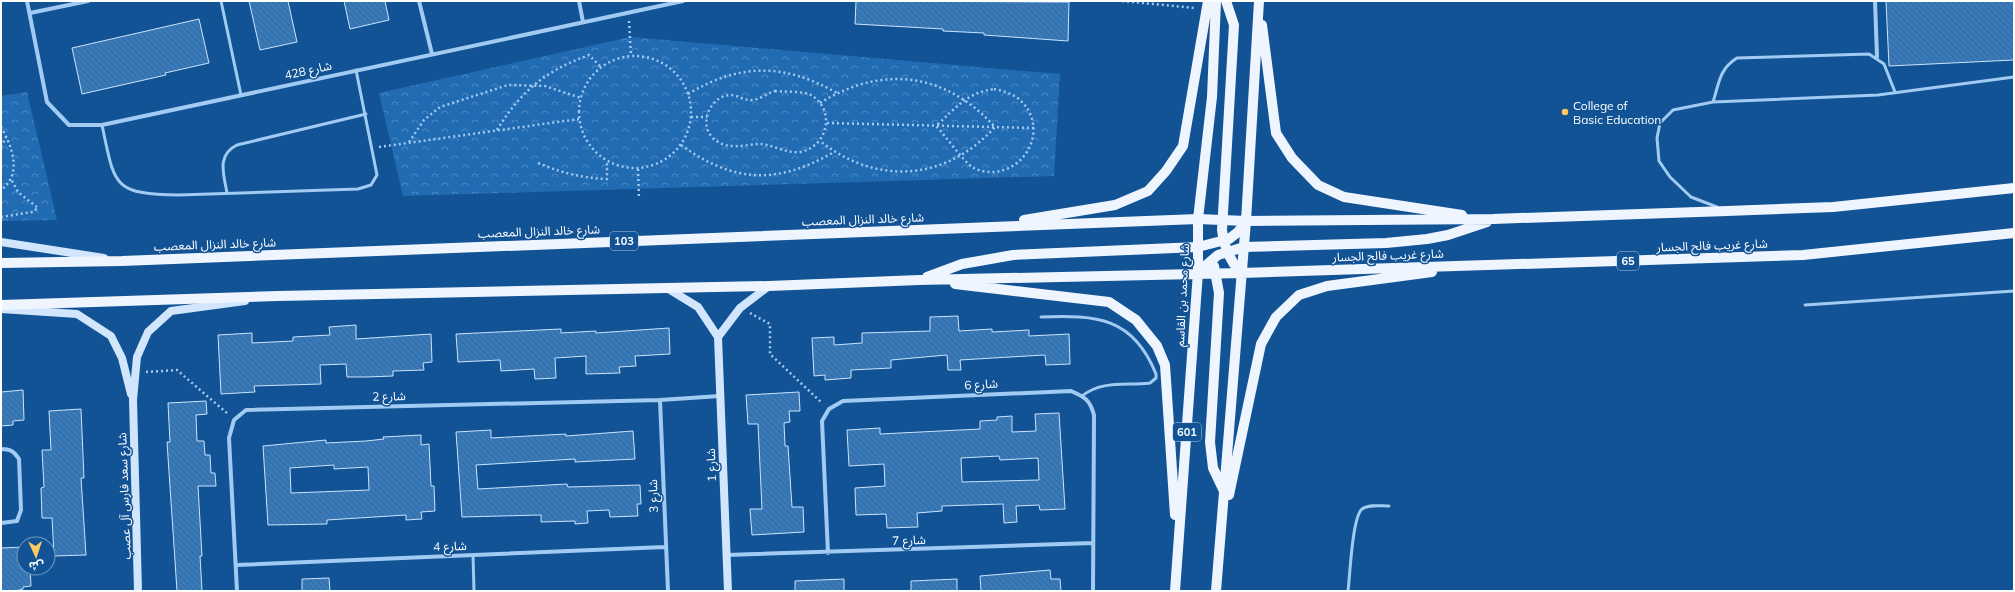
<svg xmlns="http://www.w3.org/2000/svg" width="2015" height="592" font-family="Mulish,'Noto Sans Arabic',sans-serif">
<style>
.park{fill:url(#park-crowns)}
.building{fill:url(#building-back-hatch);stroke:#cae4fd;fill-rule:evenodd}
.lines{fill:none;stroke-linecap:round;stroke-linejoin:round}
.path{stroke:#a2cbf3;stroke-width:2.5;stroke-dasharray:2 3;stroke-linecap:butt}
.lane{stroke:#a2cbf3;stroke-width:3}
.street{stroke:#a2cbf3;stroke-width:4}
.secondary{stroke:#d1e6fc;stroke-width:8}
.primary{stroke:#eef5ff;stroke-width:10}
.poi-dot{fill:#ffc964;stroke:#125395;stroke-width:1.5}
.labels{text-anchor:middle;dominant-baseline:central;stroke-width:3;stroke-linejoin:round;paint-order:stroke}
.shield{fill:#125395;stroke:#b8cbdf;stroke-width:1}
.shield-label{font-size:11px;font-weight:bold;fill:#fff}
.street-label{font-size:12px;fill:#fff;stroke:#125395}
.poi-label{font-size:12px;fill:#fff;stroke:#125395;text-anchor:start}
</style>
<defs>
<pattern id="park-crowns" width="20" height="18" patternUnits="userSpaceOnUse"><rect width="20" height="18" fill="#216bb3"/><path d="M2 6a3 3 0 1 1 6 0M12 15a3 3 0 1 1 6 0" fill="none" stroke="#4d89c2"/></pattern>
<pattern id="building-back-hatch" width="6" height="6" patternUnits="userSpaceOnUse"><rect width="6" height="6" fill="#367abc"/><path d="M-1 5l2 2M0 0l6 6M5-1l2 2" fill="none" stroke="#40658a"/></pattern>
</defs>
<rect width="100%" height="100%" fill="#125395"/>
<path class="park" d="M630,37l430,37 -6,102 -651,20 -24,-103z
M27,92l30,128 -56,1v-125z"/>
<path class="building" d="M249,1h39l9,41 -37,8z
M344,1h41l4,19 -39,9z
M856,1l213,1 -1,39 -84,-6v-2l-41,-2v-2l-88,-5z
M1886,1h128v59l-125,6z
M199,19l10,44 -44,10 1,2 -84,19 -10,-46z
M958,316l1,15 33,-2v3l37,-2v6l40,-2 1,30 -24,1 -1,-10 -52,3 -33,2 1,10h-13l-1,-15 -56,5v8l-40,2v8l-26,2v-5l-11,1 -2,-38 22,-1v8l28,-2v-10l68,-2v-14z
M356,325v14l75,-5 1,28 -9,1 1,7 -31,1v5l-26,1h-20l-1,-13 -26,1 1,19 -67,2 1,6 -34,2 -3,-59 34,-2v10l41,-2v-4l37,-2 -1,-8z
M669,328l1,26 -35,2 1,10 -17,1 1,6 -34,1v-18l-31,2 1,20 -21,1 -1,-10 -33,2 -1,-11 -42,2 -2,-28 105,-5v4l35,-2v2z
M23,390l1,30 -11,1v4l-12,1v-34z
M799,392l1,19h-11l1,11 -6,1 1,23h3l4,61h11l1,25 -52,3 -2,-26h12l-4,-85h-10l-2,-29z
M206,401l1,13 -11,1 1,26h7l1,14h5l1,18h4l1,13h-18l4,70h-2l2,35h-25l-10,-149h3l-2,-39z
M81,409l3,69h-3l5,77 -32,1 -2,-38h-10l-1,-30 3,-1 -2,-37h9l-2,-39z
M1059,413l6,96 -25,1 -1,-5 -23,1 1,16 -13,1 -1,-19 -61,2v5l-25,2 1,14 -31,1 -1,-14 -30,1 -1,-27 30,-2 -1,-22 -35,2 -2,-36 33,-2v6l100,-5v-8l17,-1v-3l15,-1v16l24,-1 -1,-17zM999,456l1,4 38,-2 1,22 -77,2 -1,-24z
M491,430v8l75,-4v2l67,-5 2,28 -60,3v-3l-99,6 2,24 89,-5 1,3 72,-2 1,19h-4l1,12 -28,1 -1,-7 -22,1 1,12 -13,1v-3l-34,1v-7l-79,2 -6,-85z
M421,435v10l8,-1 2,42h3l1,25 -14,1 1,7 -16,1v-5l-79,5v4l-59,1 -5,-79 63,-6v3l40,-2 18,-2 -1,-2zM334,465v4l34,-2 1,23 -78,3 -1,-25z
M24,547v21h6l1,18 -8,1v2l-7,2h-15v-43z
M1050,570l1,9h9l1,12h-80l-1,-15z
M329,578l1,13h-28v-12z
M844,579v12h-49v-10z
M957,579v12h-46v-10z"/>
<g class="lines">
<path class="path" d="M1122,1l73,7
M629,21l2,35
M579 112a56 56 0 1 1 112 0a56 56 0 1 1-112 0Z
M994,89c10,2 20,5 27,12 27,26 7,69 -28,71 -7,0 -15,-1 -21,-5 -7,-4 -28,-33 -36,-41 20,-18 30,-33 58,-37z
M775,91c8,1 29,0 36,4 25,15 17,52 -11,57 -13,2 -28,-8 -42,-8 -15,1 -33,7 -46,-7 -14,-15 0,-43 20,-42 7,1 13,6 21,5 8,-1 14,-7 22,-9z
M688,94c52,-31 96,-31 149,-1
M820,103c63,-39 126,-30 175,24 -49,54 -118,59 -175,14
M691,117h16
M827,123l207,5
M1,127c11,19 22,47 0,63
M497,130c24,-39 48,-59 92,-75l12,12
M409,142l15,-22 16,-13 68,-22 37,1 36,12
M681,145c53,38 96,40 153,7
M1,147l5,-10
M379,147l200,-28
M538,163c24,10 44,15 69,16v-18
M638,169l1,30
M1,217l31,-5 6,-4 -20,-16 -7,-13
M750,313l20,11v30l52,49
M146,372l31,-2 51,44"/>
<path class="lane" d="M221,1l20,94
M1713,102c6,-18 6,-33 24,-44l132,-4 15,10 11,28
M102,125c13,61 10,69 77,70l179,-6 13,-4 6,-10 -21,-105
M227,193c-3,-18 -11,-38 10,-48l129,-31
M1717,207l-26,-10 -21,-20 -11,-16 -2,-23 3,-15 13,-13 40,-8 165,-7 136,-18
M1805,305l209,-14
M1041,317c56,-2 92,0 115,57v4l-6,5c-24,3 -48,-3 -68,13
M473,555l1,36
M1348,591c2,-15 4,-73 14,-82 7,-5 19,-3 27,-3"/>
<path class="street" d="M27,1l20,101 22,23h33l581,-124
M419,1l13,53
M579,1l4,21
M1875,1l2,56
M30,13l58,-12
M660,400l8,191
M1,449c9,0 13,2 18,10l2,51 -4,11 -16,2
M828,553l-6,-132 7,-12 14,-8 228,-10c14,6 19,9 23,24l-1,176
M726,555l367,-12
M236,565l429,-18
M237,591l-8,-153 5,-18 12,-10 414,-10 60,-4"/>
<path class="secondary" d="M1,242l103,16
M667,288l31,19 20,30 10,254
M1,309l76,5 34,22 11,22 9,36
M718,337l22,-29 29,-22
M138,591l-5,-191 4,-43 11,-25 23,-21 74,-10"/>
<path class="primary" d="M1226,1l8,24 -12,205c2,17 7,30 19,43
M1262,25l14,108 16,25 26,27 26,12 118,18
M1024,220l91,-15 33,-14 18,-20 17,-25 25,-145
M1,263l121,-2 1076,-42 48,2 247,-2 234,-8 106,-4 181,-19
M1214,266l5,27 -9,149 3,26 11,23
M1198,272l20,-17 26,-8 142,-4 41,-4 21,-4 39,-13
M927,277l35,-13 51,-9 185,-8 31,-8 9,-7 8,-11
M955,284l154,18 27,18 21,26 8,19 10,150
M1,305l277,-9 491,-10 150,-6 322,-7 562,-18 211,-22
M1229,495l32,-151 15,-27 23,-22 28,-9 105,-14
M1175,591l23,-319v-53l14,-122 4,-96
M1216,591l30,-370 13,-220"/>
</g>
<circle class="poi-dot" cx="1565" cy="112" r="4"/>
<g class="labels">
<g class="shield">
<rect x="610" y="232" width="28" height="18" rx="3"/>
<rect x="1617" y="252" width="22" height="18" rx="3"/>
<rect x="1173" y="423" width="28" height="18" rx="3"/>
</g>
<g class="shield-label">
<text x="624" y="241">103</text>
<text x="1628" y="261">65</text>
<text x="1187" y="432">601</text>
</g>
<g class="street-label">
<text transform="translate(308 70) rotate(-12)">شارع 428</text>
<text transform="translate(863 219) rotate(-2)">شارع خالد النزال المعصب</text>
<text transform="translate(539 231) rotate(-2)">شارع خالد النزال المعصب</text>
<text transform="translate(215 244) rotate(-2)">شارع خالد النزال المعصب</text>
<text transform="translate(1712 245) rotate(-2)">شارع غريب فالح الجسار</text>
<text transform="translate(1388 255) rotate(-2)">شارع غريب فالح الجسار</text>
<text transform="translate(1182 295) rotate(-87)">شارع محمد بن القاسم</text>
<text transform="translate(981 384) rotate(-3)">شارع 6</text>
<text transform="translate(389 396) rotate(-1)">شارع 2</text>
<text transform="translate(711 465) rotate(-92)">شارع 1</text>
<text transform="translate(124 496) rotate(-92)">شارع سعد فارس آل عصب</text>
<text transform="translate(653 496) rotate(-92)">شارع 3</text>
<text transform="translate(909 540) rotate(-2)">شارع 7</text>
<text transform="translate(450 546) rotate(-2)">شارع 4</text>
</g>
<g class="poi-label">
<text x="1573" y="105">College of<tspan x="1573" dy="14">Basic Education</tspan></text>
</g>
</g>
<rect width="2015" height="592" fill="none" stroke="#ffffff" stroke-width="4"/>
<g transform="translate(36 556) rotate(177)"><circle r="19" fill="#125395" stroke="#7198bf"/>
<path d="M0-3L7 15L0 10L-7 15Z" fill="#ffc964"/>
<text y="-6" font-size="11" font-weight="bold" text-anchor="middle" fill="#ffffff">ش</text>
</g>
</svg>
